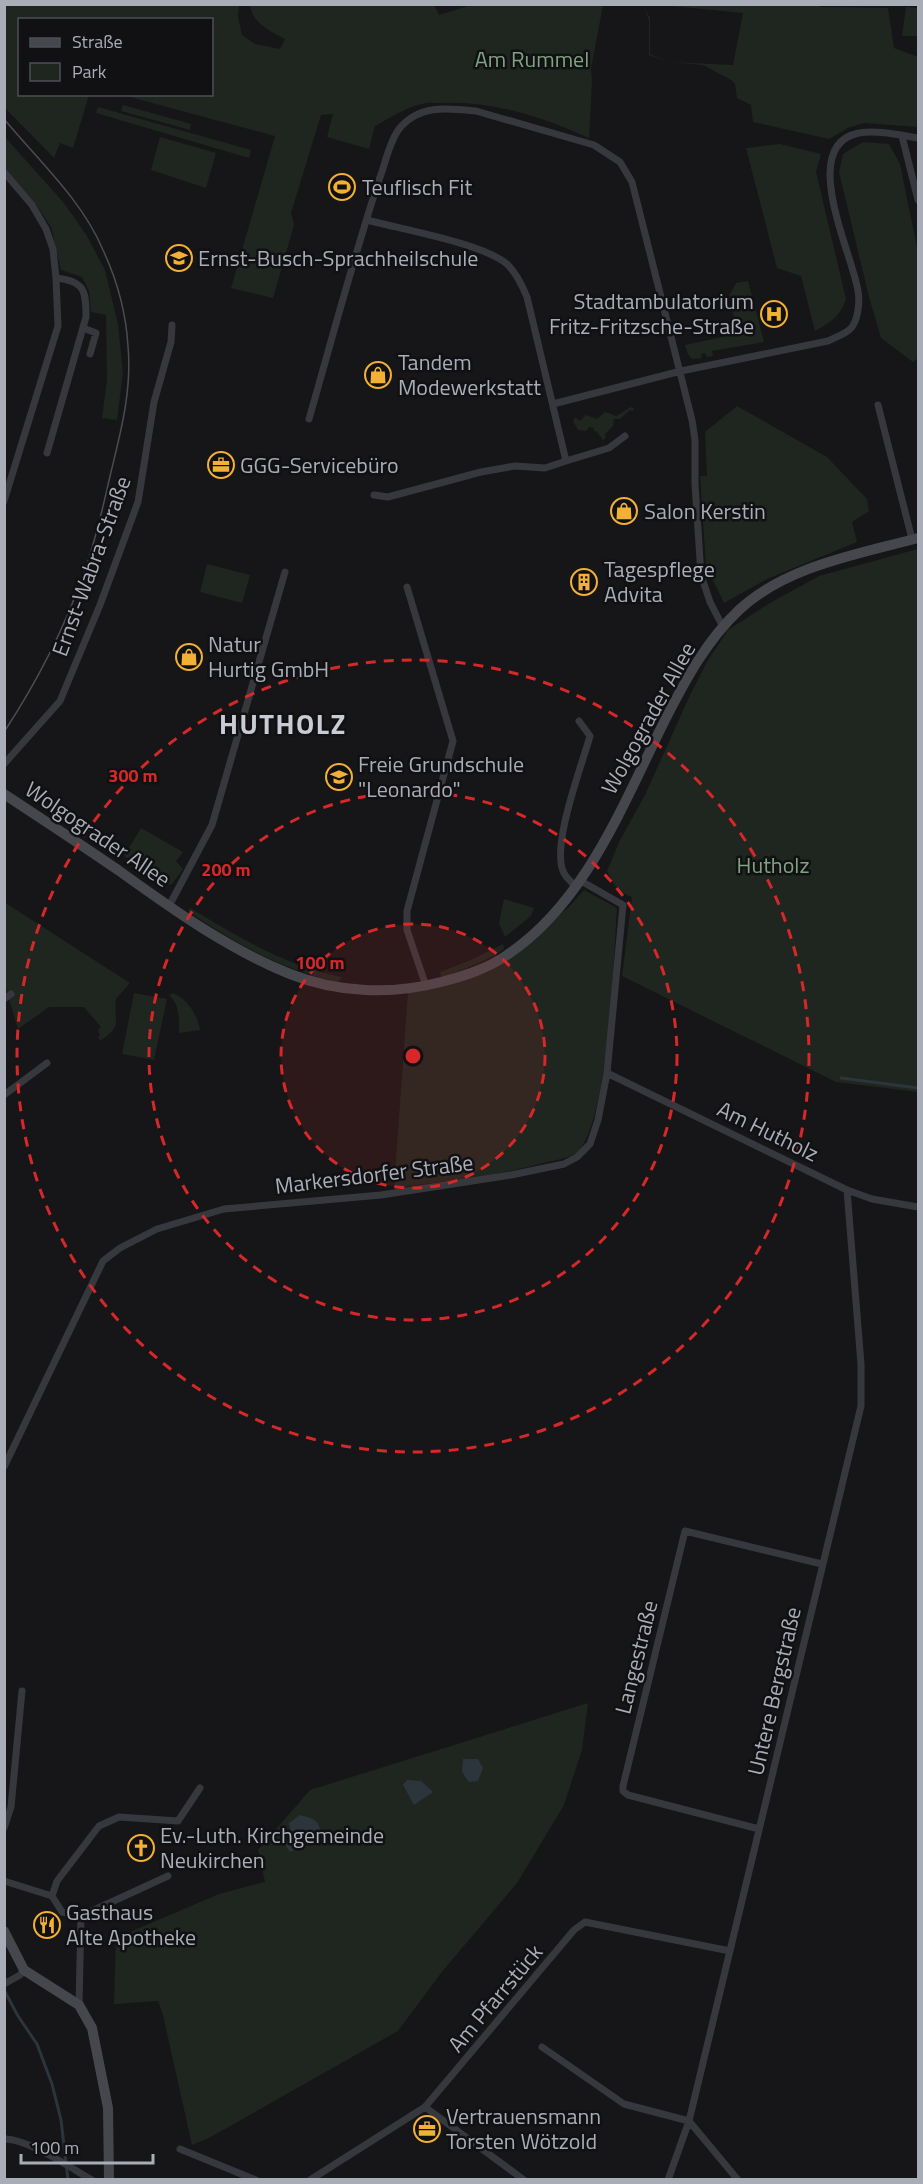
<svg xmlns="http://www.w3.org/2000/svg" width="923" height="2184" font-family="'Titillium Web',sans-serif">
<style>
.green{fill:#1e261f}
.water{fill:#2c353c}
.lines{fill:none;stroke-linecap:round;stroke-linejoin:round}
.stream{stroke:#2c353c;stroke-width:3}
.minor{stroke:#37383d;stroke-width:7}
.secondary{stroke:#45474d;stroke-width:10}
.tram{stroke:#4a4c52;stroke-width:1.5}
.ring{fill:none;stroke:#d62828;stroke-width:3;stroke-dasharray:10 8}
.labels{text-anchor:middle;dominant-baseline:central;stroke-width:5;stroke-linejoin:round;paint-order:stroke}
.park-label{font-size:22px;fill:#7fa381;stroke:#111113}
.poi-label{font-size:22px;fill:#a8adb8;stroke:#111113;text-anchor:start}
.street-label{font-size:22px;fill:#a8adb8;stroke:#111113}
.district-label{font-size:28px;font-weight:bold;letter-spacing:1.5px;fill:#c9ccd4;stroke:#111113}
.centre{fill:#d62828;stroke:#111113;stroke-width:3}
.ring-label{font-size:18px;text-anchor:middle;font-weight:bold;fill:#d62828;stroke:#111113;stroke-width:5;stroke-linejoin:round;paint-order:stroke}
</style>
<rect width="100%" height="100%" fill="#161618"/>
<path class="green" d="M819,4l1,3 68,1 6,40 24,9v70l-54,-4 -16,5 -19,11 -76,-17 -2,-17 -14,-7 -2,-14 -4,-4 -28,-15 -32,-3 -22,-7v-34l-4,-12 5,9v36l21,8 62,3 10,-52 -81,-8z
M4,5h235l-1,12 4,18 13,9 25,5 5,-10c-15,-8 -33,-16 -35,-34h184l5,10 32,-10h132l-12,64 1,12 -3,57c-47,-21 -97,-38 -149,-35 -6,0 -13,-1 -18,1 -16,3 -32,14 -47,22l-6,23 -42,-12 6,-23 -12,1 -30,98 3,12 -21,73 -42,-10 44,-152 -152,-41 89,-1v-74h-192v74l69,1 -16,53 -13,-5 -6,15 -49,-50z
M906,7l12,1v28h-16z
M123,105l68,19 -1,6 -69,-19z
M98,107l153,43 -2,8 -153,-45z
M4,136l60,67 23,33 18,34 13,54 5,49 -6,47 -15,-2 5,-39 -1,-64 -15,-3 -2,-21 -7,-14 -21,-7 -10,-43 -14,-21 -32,-38z
M160,137l56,16 -10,35 -55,-18z
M863,142l26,2 11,20 18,88v106l-5,4 -32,-24 -12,-41 -30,-125 4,-18z
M780,144l41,10 -5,18 30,127c-6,18 -15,23 -31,32l-14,-55 -24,-8 -31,-120z
M748,281l16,61 -52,9 1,5 -6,1 -2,-4 -4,1 1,4 -10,1 -4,-5 -3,-9 42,-9 -2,-11 10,-3 -6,-26 7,-13z
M737,406l90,51 40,42 2,12 -17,11 5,20 -90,37 -43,24 -18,-37 -6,-90h7l-2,-44z
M631,407l3,1 -1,3 -3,-1 -10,9h-6l-1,7 -8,8 1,4 -3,2 -7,-9h-2v-3l-5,-1 -3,4 -8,-1 -5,-9 2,-4 5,4 6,-6 11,4 8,-7 11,4z
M918,549v543l-82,-10 -214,-106 10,-79c-14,-4 -18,-13 -25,-26l13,-31 25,-45 45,-100 18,-35 20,-30 42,-27 49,-27z
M207,564l43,11 -8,28 -42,-11z
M141,828l42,24 -7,9 7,8 -11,15 -6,1 -42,-29z
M584,890l33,18c-3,41 -8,230 -44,247 -9,4 -21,6 -30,8 -49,14 -99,18 -149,25l14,-197 20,-2 50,-13 90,-68z
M504,899l30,9 -3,8 -26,21 -6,-14z
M4,902l126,81 -14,16c-3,25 8,25 -16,42l-2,-4 2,-2 -2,-5 3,-3 -17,-20h-35l-31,22 -13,-43z
M190,908c48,29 96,58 152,69l-4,5c-55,-12 -104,-39 -150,-71z
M503,944l1,5c-20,13 -40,21 -63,28l-1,-5 33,-13z
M134,993l33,6 -13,61 -32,-6z
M173,993c14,5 25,23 27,37l-21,3c0,-14 1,-28 -10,-38z
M588,1703l-6,47 -18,55 -47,78 -76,90 -43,58 -189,107 -17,7 -29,-130 -5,-14 -44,3 2,-66 103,-44 46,-12 -7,-32 52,-60z"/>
<path class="water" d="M463,1759h15l5,9 -5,13 -9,1 -7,-10z
M407,1780l14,1 12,11 -19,13 -11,-20z
M300,1815c15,4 20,5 21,22l-31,15 -6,-9 8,-7 -3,-13z"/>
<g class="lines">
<path class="stream" d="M841,1078l77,10
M4,1990l14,26 19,28 15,40 9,36 7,60"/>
<path class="minor" d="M902,136l16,64
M4,172l28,33 14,24 7,20 3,29 2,48 -54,175
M367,220c33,9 119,24 141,45 9,9 14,20 19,32l39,164 -21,7 -30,-2 -34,6 -93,25 -14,-2
M83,328l13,5 -6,21
M553,404l128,-33 147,-30c7,-4 19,-7 24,-14 6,-8 8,-26 6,-36 -5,-36 -61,-146 1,-158 18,-3 41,2 59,5
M878,405l34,134
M309,419c23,-80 44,-160 70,-239 6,-15 10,-38 20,-51 20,-25 49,-21 77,-18l118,34 26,17 12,20 60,238 3,20v44l6,91 9,27 13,25
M47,453l39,-136c0,-26 -1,-36 -30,-39
M566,461l43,-13 16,-12
M407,587l46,154 -46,170v19l19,56
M4,764l56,-63 40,-96 38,-103 16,-100 17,-60 1,-17
M576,887c-3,-4 -10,-9 -12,-14 -14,-25 18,-108 26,-137l-11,-15
M169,906l43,-81 73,-253
M4,999l7,-5
M607,1073l240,117 25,9 46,8
M4,1095l43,-32
M4,1467l99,-206 17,-13 37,-19 67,-20 157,-14 130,-20 53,-11 13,-7 13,-13 8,-24 9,-47 16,-168 -42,-24
M4,1828l7,-21 11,-116
M759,1829l-131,-34 -5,-4v-5l62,-255 137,33
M4,1881l48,15 10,16 19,4
M52,1896l5,-15 42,-55 20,-9 59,4 22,-33
M81,1916l87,-40
M4,1984l16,-9 4,-5
M79,2005l2,-89
M542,2047l82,57 65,17
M425,2107l99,73
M689,2121l49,59
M4,2139c22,-1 67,29 88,41
M180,2149l76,31
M310,2180l115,-73 149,-177 11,-8 145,29
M668,2180l21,-59 172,-715v-42l-14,-174"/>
<path class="secondary" d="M4,794c38,25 76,50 114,76 54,39 110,79 172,104 48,19 102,21 151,8 23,-6 46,-13 66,-27 80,-53 117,-154 159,-237 20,-39 41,-78 73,-108 47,-44 120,-56 179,-72
M4,1931l20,39 55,35 13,23 16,80 1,72"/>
<path class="tram" d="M4,119c34,41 78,81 99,131 14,30 23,63 25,96 4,44 -7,85 -17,126 -8,34 -15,68 -27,101 -20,56 -47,109 -80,159"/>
</g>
<circle cx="413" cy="1056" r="132" fill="#d62828" fill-opacity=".12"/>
<g class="ring">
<circle cx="413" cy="1056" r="132"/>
<circle cx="413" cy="1056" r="264"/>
<circle cx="413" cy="1056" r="396"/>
</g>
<defs>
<symbol id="stadium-ring" viewBox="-11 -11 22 22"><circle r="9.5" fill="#111113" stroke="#f2b134" stroke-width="1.5"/><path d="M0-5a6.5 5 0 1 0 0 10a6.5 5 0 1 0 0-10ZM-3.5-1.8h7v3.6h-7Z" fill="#f2b134"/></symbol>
<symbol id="school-ring" viewBox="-11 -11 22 22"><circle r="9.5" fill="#111113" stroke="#f2b134" stroke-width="1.5"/><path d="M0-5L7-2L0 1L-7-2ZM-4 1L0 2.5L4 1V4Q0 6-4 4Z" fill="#f2b134"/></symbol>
<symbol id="hospital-ring" viewBox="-11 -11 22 22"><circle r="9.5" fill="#111113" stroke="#f2b134" stroke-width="1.5"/><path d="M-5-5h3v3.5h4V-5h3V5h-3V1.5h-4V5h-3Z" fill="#f2b134"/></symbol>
<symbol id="shop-ring" viewBox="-11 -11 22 22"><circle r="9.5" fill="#111113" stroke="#f2b134" stroke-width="1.5"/><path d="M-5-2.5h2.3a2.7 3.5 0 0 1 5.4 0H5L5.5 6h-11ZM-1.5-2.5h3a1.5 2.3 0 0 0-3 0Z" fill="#f2b134"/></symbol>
<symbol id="office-ring" viewBox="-11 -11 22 22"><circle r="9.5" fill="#111113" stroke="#f2b134" stroke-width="1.5"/><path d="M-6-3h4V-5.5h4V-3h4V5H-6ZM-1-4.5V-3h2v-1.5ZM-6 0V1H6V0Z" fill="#f2b134"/></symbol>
<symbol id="building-ring" viewBox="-11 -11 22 22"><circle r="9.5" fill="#111113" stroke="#f2b134" stroke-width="1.5"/><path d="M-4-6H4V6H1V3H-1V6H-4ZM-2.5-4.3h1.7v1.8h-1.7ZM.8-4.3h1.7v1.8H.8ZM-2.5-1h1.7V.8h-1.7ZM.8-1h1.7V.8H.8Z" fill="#f2b134"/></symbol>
<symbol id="church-ring" viewBox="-11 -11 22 22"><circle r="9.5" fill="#111113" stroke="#f2b134" stroke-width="1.5"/><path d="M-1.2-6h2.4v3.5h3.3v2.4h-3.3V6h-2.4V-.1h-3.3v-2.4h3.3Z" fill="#f2b134"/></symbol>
<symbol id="restaurant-ring" viewBox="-11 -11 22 22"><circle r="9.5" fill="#111113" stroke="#f2b134" stroke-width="1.5"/><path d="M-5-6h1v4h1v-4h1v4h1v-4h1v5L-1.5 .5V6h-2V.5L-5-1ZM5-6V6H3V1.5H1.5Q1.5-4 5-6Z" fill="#f2b134"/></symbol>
</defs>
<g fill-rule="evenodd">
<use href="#stadium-ring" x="327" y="172" width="30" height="30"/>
<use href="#school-ring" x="164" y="243" width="30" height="30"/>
<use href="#hospital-ring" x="759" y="299" width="30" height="30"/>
<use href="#shop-ring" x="363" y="360" width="30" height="30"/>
<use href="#office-ring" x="206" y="450" width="30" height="30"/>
<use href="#shop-ring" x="609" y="496" width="30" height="30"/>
<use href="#building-ring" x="569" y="567" width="30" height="30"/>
<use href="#shop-ring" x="174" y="642" width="30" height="30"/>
<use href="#school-ring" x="324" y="762" width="30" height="30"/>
<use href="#church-ring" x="126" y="1833" width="30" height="30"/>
<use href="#restaurant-ring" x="32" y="1910" width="30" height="30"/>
<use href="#office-ring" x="412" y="2114" width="30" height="30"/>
</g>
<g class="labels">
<g class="park-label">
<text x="532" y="59">Am Rummel</text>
<text x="773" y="865">Hutholz</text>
</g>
<g class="poi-label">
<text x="362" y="187">Teuflisch Fit</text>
<text x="198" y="258">Ernst-Busch-Sprachheilschule</text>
<text x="754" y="301" text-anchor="end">Stadtambulatorium<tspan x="754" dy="25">Fritz-Fritzsche-Straße</tspan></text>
<text x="398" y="362">Tandem<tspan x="398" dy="25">Modewerkstatt</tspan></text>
<text x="240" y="465">GGG-Servicebüro</text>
<text x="644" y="511">Salon Kerstin</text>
<text x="604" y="569">Tagespflege<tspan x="604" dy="25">Advita</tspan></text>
<text x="208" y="644">Natur<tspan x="208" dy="25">Hurtig GmbH</tspan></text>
<text x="358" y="764">Freie Grundschule<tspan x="358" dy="25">"Leonardo"</tspan></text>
<text x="160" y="1835">Ev.-Luth. Kirchgemeinde<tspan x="160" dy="25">Neukirchen</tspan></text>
<text x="66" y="1912">Gasthaus<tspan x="66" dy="25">Alte Apotheke</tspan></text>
<text x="446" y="2116">Vertrauensmann<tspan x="446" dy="25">Torsten Wötzold</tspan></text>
</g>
<g class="street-label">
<text transform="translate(91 566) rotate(-70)">Ernst-Wabra-Straße</text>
<text transform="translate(648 718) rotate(-61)">Wolgograder Allee</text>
<text transform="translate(98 834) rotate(34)">Wolgograder Allee</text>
<text transform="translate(768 1131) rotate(26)">Am Hutholz</text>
<text transform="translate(374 1174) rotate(-7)">Markersdorfer Straße</text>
<text transform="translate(636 1657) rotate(-76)">Langestraße</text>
<text transform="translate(774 1691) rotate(-77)">Untere Bergstraße</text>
<text transform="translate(495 1998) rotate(-50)">Am Pfarrstück</text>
</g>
<g class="district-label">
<text x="283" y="723">HUTHOLZ</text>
</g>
</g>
<circle cx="413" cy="1056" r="9" class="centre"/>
<g class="ring-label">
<text x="133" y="782">300 m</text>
<text x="226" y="876">200 m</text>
<text x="320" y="969">100 m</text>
</g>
<rect width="923" height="2184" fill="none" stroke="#a8adb8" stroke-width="12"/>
<rect x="18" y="18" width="195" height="78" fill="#111113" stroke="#4d4f55" stroke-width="1.5"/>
<rect x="30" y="38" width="30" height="9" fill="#45474d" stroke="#4d4f55" stroke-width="1.5"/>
<text x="72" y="48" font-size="18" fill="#a8adb8">Straße</text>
<rect x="30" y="63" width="30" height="18" fill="#1e261f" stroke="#4d4f55" stroke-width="1.5"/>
<text x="72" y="78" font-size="18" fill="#a8adb8">Park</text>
<path d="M21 2154v9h132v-9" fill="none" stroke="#a8adb8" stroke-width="3"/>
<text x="30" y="2154" font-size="18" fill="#a8adb8" stroke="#111113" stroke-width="4.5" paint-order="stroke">100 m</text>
</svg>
